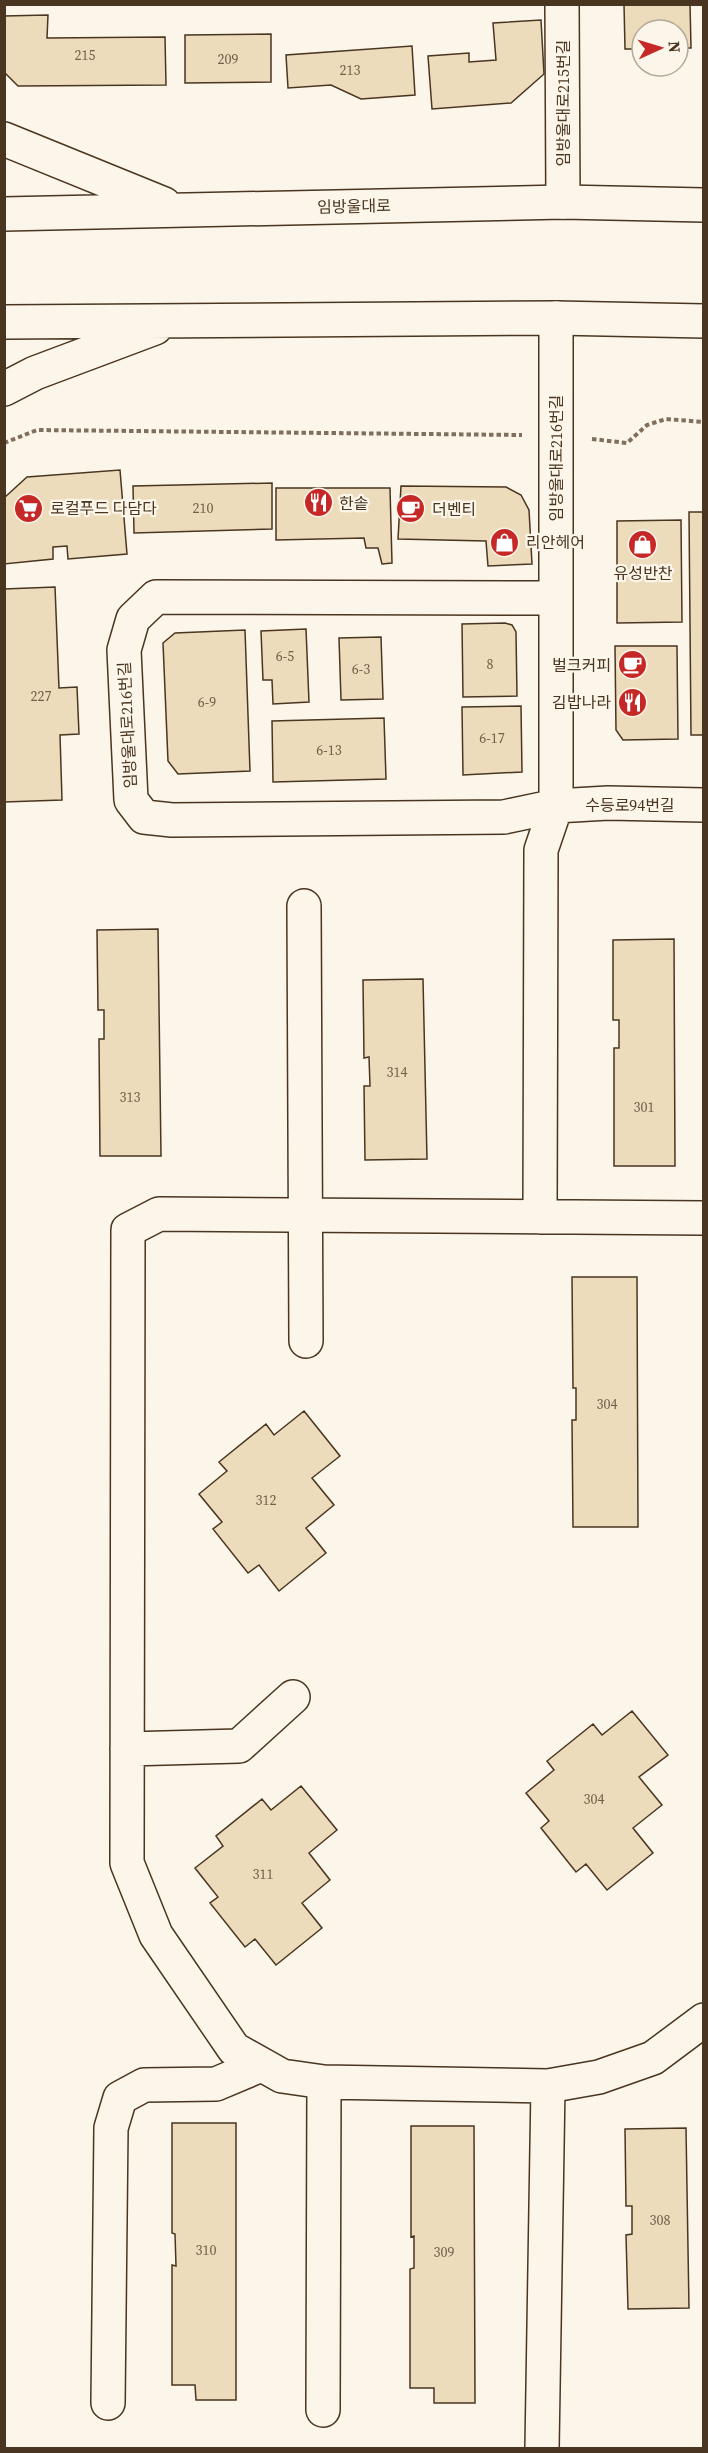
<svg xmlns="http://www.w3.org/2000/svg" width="708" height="2453" font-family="'Source Serif 4','Noto Sans KR',serif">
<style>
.building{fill:#ecdcbc;stroke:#4a3520;stroke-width:1.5}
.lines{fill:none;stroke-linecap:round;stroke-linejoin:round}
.minor-casing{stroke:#4a3520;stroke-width:36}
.secondary-casing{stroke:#4a3520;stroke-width:36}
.path{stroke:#7f6f5c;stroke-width:4;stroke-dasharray:4.5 3;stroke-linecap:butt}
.minor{stroke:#fbf6e9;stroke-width:33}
.secondary{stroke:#fbf6e9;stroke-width:33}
.labels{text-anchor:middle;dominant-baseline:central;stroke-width:4.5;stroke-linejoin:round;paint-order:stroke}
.number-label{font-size:14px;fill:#725f47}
.street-label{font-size:16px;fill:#4a3520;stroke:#fbf6e9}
.poi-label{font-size:16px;fill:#4a3520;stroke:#fbf6e9;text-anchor:start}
</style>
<rect width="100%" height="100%" fill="#fbf6e9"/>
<path class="building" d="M624,4h66l1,44h-13v-18h-36v19h-17z
M48,15l-1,23 118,-1 1,48 -148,1 -14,-14v-56z
M541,20l3,54 -33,29 -79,6 -4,-53 41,-3v9l27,-2 -3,-37z
M271,34v48l-86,1v-48z
M412,46l3,49 -54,4 -30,-14 -43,3 -2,-33z
M120,470l7,84 -59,5 -1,-13 -14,1v12l-49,5v-66l23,-21z
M272,483v46l-138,4 -1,-47z
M401,486l105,1 15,8 8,15 3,54 -44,2 -2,-25 -88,-2z
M276,488h114l2,75 -10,1 -4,-16h-12l-2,-10 -88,2z
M689,512h15v223h-13z
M681,520l1,102 -65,1v-102z
M55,587l4,101 18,-1 2,47 -19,1 2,65 -58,2v-213z
M505,623l7,2 4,7 1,64 -54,1 -1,-73z
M306,629l3,73 -36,2 -1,-24h-9l-2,-49z
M245,630l5,141 -72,3 -10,-13 -5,-118 12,-10z
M381,637l2,62 -42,1 -2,-62z
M615,646h62l1,93 -55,1 -7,-10z
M521,706l1,66 -59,3 -1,-68z
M384,718l2,61 -113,3 -1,-61z
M158,929l3,227h-61l-1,-117h5v-29h-6l-1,-80z
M674,939l1,227h-61v-118h5v-28h-6v-80z
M423,979l4,180 -62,1 -1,-74h6l-1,-29 -5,1 -1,-78z
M572,1277h65l1,250h-65l-1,-107h4v-32h-3z
M304,1411l36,45 -28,22 22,27 -28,23 20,25 -47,38 -20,-26 -11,8 -35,-44 9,-7 -23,-28 28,-23 -8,-9 47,-38 8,11z
M632,1711l36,44 -29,22 23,28 -29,23 20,25 -46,37 -21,-26 -10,8 -35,-44 8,-7 -23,-28 28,-23 -7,-9 46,-37 9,11z
M301,1786l36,44 -28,23 21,27 -28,23 20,25 -46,37 -21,-26 -10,8 -35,-44 8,-6 -23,-29 28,-22 -7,-10 46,-37 9,11z
M172,2123h64v277h-40l-1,-15h-23v-120l4,1 -1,-32 -3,-1z
M411,2126h63l1,277h-41v-15h-24v-119l4,-1v-32l-3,1z
M686,2128l3,180 -61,1 -2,-74 6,-1v-28h-6l-1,-77z"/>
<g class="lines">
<defs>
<path id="minor" d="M562,4l1,198
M555,598l-399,-1 -23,22 -9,31 7,150 13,17 28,3 332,-3 52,-11 52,-3 96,2
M304,906l2,435
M540,1217l1,-367 15,-44v-488
M127,1749l112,-3 54,-49
M548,2086l-224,-4 -42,-6 -48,-27 -78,-114 -29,-72 1,-633 31,-16 545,4
M108,2403l3,-275 9,-30 24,-13 72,-1 45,-19
M323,2410l1,-328
M542,2448l6,-362 51,-9 54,-19 51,-38"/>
<path id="secondary" d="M4,139l160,65
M4,214l559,-12 141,3
M4,322l552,-4 148,3
M4,389l31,-16 120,-45"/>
</defs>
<use href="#minor" class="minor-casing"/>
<use href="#secondary" class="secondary-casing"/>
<path class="path" d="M592,439l35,4 20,-18 19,-6 38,3
M4,443l33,-13 485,5"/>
<use href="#minor" class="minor"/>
<use href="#secondary" class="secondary"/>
</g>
<defs>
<symbol id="restaurant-disc" viewBox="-11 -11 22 22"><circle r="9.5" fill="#c62828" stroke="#fbf6e9"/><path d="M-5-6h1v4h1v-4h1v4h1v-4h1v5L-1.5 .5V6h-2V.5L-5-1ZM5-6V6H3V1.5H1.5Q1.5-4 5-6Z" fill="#fff"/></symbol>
<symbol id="supermarket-disc" viewBox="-11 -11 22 22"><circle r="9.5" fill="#c62828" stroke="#fbf6e9"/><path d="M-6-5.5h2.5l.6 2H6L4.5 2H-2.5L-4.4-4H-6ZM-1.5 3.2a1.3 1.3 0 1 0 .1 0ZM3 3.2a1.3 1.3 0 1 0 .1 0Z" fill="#fff"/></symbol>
<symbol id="cafe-disc" viewBox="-11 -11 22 22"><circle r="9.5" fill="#c62828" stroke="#fbf6e9"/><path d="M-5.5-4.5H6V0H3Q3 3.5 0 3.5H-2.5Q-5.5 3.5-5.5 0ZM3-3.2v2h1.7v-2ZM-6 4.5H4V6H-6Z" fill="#fff"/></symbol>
<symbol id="shop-disc" viewBox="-11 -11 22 22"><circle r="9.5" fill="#c62828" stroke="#fbf6e9"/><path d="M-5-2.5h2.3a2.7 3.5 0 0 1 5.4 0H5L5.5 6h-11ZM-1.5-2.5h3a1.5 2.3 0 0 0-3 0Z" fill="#fff"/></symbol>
</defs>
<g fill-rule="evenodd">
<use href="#restaurant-disc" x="302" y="486" width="33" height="33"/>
<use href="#supermarket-disc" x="12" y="492" width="33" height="33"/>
<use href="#cafe-disc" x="394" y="492" width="33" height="33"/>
<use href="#shop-disc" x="488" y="526" width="33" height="33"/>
<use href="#shop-disc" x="626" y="528" width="33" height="33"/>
<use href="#cafe-disc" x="616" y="648" width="33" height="33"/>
<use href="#restaurant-disc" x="616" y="686" width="33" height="33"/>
</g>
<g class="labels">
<g class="number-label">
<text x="85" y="55">215</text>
<text x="228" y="59">209</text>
<text x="350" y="70">213</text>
<text x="203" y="508">210</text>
<text x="285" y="656">6-5</text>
<text x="490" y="664">8</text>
<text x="361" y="669">6-3</text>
<text x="41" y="696">227</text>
<text x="207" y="702">6-9</text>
<text x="492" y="738">6-17</text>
<text x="329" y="750">6-13</text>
<text x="397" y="1072">314</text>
<text x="130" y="1097">313</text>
<text x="644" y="1107">301</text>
<text x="607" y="1404">304</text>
<text x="266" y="1500">312</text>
<text x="594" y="1799">304</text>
<text x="263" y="1874">311</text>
<text x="660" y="2220">308</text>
<text x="206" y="2250">310</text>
<text x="444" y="2252">309</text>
</g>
<g class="street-label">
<text transform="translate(563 103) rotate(-90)">임방울대로215번길</text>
<text transform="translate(354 206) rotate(-1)">임방울대로</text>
<text transform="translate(556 458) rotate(-90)">임방울대로216번길</text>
<text transform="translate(127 725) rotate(-93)">임방울대로216번길</text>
<text x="630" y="805">수등로94번길</text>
</g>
<g class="poi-label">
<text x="339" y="503">한솥</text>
<text x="50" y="508">로컬푸드 다담다</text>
<text x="432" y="509">더벤티</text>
<text x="526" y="542">리안헤어</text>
<text x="643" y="573" text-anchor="middle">유성반찬</text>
<text x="611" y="665" text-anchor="end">벌크커피</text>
<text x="611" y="702" text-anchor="end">김밥나라</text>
</g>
</g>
<rect width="708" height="2453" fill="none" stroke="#4a3520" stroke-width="12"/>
<g transform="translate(660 48) rotate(86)"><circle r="28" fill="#fbf6e9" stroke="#b4a999" stroke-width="1.5"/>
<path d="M0-4.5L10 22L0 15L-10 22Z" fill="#c62828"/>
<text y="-9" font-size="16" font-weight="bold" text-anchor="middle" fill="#4a3520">N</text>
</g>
</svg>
